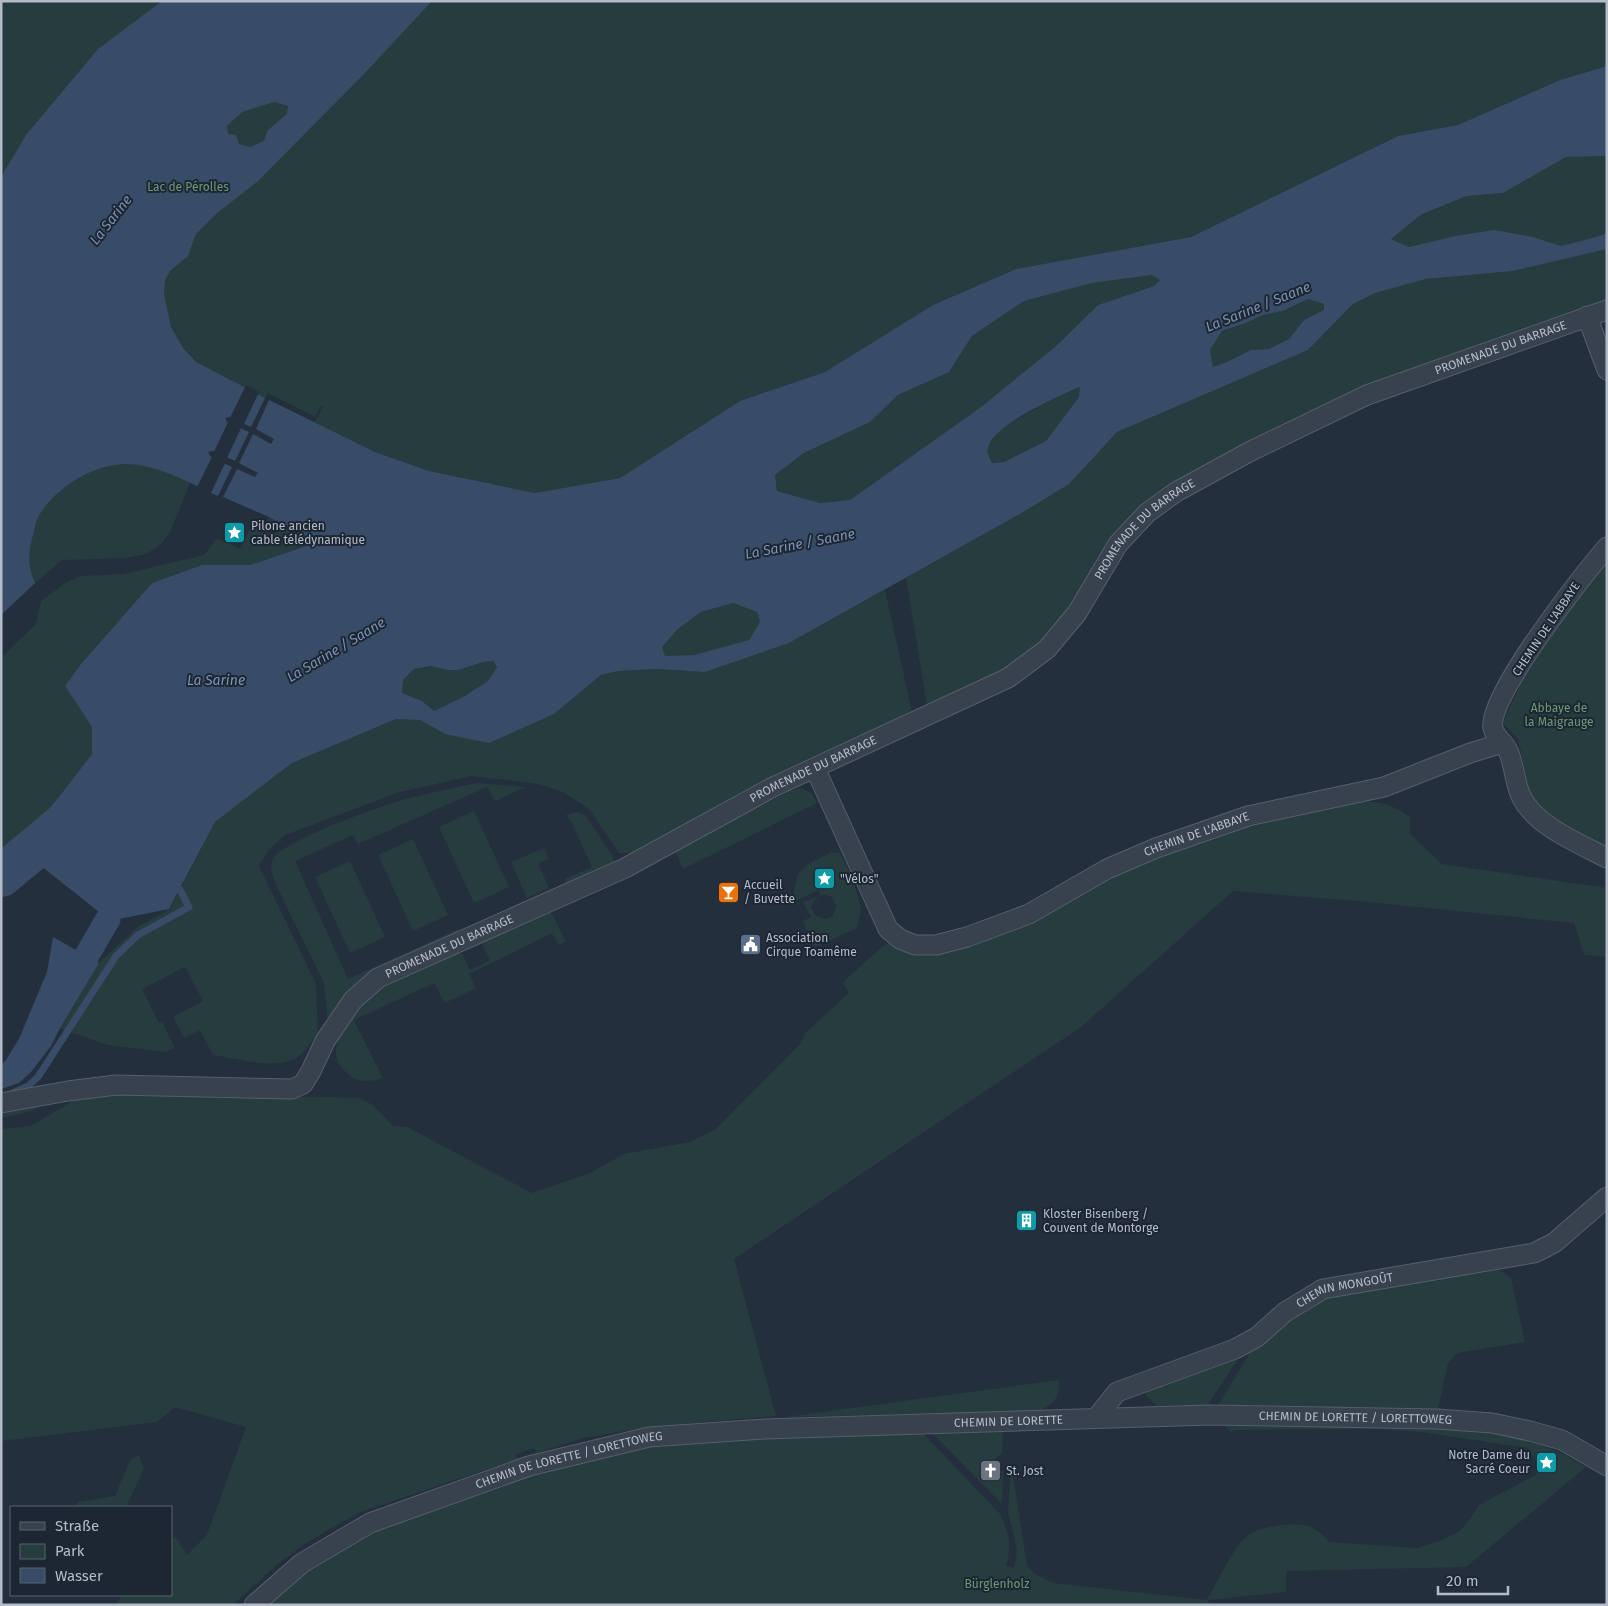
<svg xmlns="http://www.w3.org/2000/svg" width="1608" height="1606" font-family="'Fira Sans',sans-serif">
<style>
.green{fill:#263c3f}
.water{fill:#394c67;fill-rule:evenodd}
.pier{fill:#242f3e}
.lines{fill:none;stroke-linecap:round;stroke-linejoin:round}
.stream{stroke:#394c67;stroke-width:7}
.canal{stroke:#394c67;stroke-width:25}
.river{stroke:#394c67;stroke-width:42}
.minor-casing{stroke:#565f6c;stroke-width:21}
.minor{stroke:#38414e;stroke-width:19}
.labels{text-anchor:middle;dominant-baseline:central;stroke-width:4;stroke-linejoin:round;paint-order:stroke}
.park-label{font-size:12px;fill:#6b9a76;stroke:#1d2633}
.street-label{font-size:12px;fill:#b4bcc9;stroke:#1d2633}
.poi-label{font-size:12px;fill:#b4bcc9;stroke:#1d2633;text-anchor:start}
.water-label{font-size:14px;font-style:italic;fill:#7c92b1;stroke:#1d2633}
</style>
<rect width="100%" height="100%" fill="#242f3e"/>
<path class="green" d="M1,1h1606v65l-47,14 -102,45 -60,11 -207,101 -175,32 -83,36 -108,67 -85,29 -120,77 -85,15 -106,-22 -54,-19 -61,-29 9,-17h-2l-6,11 -47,-24 -3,5 -23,-12 -45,91 -7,6 -20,49 -9,12 -15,10 -20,4 -64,2 -27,23 -34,32z
M1607,156v77l-11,4 -35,9 -28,-9 -78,-1 -46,11 -18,-8 31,-25 45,-18 36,-3 63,-36z
M1607,249v50l-242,87 -223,120 -32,33 -39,68 -29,34 -37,28 -78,37 -21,-128 114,-64 48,-30 49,-52 191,-82 45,-46 22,-11 51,-14 87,-8z
M1153,275l7,5 -6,6 -56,19 -43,42 -74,60 -131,93 -30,3 -43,-12 -2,-16 29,-22 66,-31 28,-27 51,-23 23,-36 52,-35 68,-18z
M1308,299l17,5 -1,6 -20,10 -15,19 -20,10 -18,1 -24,12 -14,5 -3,-17 12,-19 24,-8 17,-8 20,-4z
M1081,387l-1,10 -34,44 -42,21 -12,1 -6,-11 6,-14 12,-11 51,-30z
M269,517l49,25 -68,23h-48l-50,18 -71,81 -16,22 27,41v27l-34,44 -41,49 -16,13v-202l35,-34 5,-23 26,-19 13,-6 44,-2 80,-19 13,-17 23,11 14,-27 10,5z
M1607,560v289l-74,-42 -15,-68 -15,-16 26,-58 38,-60z
M885,590l27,122 -133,60 -55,35 -94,46h-11l-30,-44 -26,-17 -24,-8 -68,-8 -71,16 -115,43 -17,16 -9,15 57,118 2,50c-7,8 -13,18 -21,23 -20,14 -61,1 -84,-2l-13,-25 -16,8 -11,-21 30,-16 -18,-34 -43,22 17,34 3,-1 13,26 -9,4 -59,-7 -47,-17 39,-65 40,-37 31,-17 45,-87 77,-59 104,-44 24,1 25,14 109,-20 47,-39 17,-4 37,-2 50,3 84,-29z
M733,603l24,9 3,10 -11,18 -55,15 -29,2 -3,-10 16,-18 23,-17z
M493,661l4,6 -9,14 -25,16 -30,15 -11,-11 -20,-8 1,-13 11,-11 17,-3 16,4h12l24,-8z
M477,783l48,4 -30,14 -8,-14 -129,57 -5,-9 -58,26 53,118 110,-50 2,5 -132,88 -4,-39 -48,-98c-3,-8 -7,-18 -3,-26 10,-19 110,-54 133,-60 23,-6 47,-11 71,-16z
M801,788l10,5 6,10 -134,66 -8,-18 115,-60z
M1360,801c22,1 31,3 50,16v17l32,30 165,24v69l-23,-2 -10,-32 -206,-21 -135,-11 -152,136 -347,232 42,157 -128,11 -64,11 -48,15 -2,-5 -18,6 1,5 -159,54 -52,30 -27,20 -46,42h-117l6,-10h49v-55l4,-4 12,19 20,-20 39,-108 -71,-20 -18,15 -156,19v-312l30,-3 40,-24 25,-9 102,1 161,4 14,7 20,21 14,1 125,66 58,-20 34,-19 66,-12 26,-13 84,-85 5,-11 44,-40 -6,-11 40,-36 8,-4 22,7 196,-74 91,-39 16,2 43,-19z
M474,811l35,76 -35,16 -35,-76z
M577,812l9,4 26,39 2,6 -11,8 -37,15 -1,-5 27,-12 -20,-44 -6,-8z
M413,839l35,76 -35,16 -35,-76z
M544,848l5,11 -11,4 11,25 -22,10 -16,-36z
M832,852l8,1 11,21 10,33 -4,21 -42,19 -12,-26 8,-4 -8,-15 14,-5 1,1 -4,2 -3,7 5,9 9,3 8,-3 3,-10 -4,-9 -8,-3 -3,2 -3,-6 -24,12c-1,-35 11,-36 38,-50z
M350,861l35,76 -35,16 -35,-76z
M549,912l4,3 13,27 -7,3 -7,-12 -83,41 7,14 -31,15 -11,-20 -80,37 29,58c-13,4 -26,5 -36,-5 -5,-5 -11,-12 -11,-20 0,-29 36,-63 59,-77 19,-10 41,-17 61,-25l7,4 7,15 20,-10 -8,-16 5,-9 56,-22z
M35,1105l5,1 -8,5 -31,7v-8z
M1477,1268l21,1 13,9 14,64 -68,11 -9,10 -10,46 -220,-4 29,-47 3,-7 39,-36 32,-17z
M1241,1355l-34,51 -49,1 -12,-11 1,-8z
M1059,1380c0,19 -4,23 -21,31l-252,6z
M1223,1423l201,2 67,6 35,7 37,16 23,13 -120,100 -180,4v21l-78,8 2,5h-941l39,-34 67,-39 153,-57 127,-30 114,-8 152,-6 79,83c9,18 12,32 6,52l7,2 3,-9 1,-10 -9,-37 3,-50 16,104 8,8 18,9 154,17c10,-17 27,-55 41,-65 11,-8 47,-14 60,-9 9,3 15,9 21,16l88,6 23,-7 20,-10 10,-12 9,-14 57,-30 1,-12 -10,-15 -106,-16 -39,-3 -145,1 -7,2z
M1003,1430l-1,23 -10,8 11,11 -1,32 -72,-73z
M139,1455l5,14 -18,38h-52l4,-5 37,-6 15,-36z"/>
<path class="water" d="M162,1h270l-68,73 -107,108 -41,32 -20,20 -8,22 -18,15 -5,9 -1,14 7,33 12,21 13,14 69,36 -14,29 -21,-10 -5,1 2,4 22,10 -14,29 -22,-10 -5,1 3,5 21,10 -14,29c-29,-13 -60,-32 -93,-32 -34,1 -70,24 -87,53 -3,6 -4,15 -6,22 -4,17 -4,29 3,44l-34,32v-438l25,-42 72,-86zM274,102l14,4 -1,8 -19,16 -4,11 -14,6 -11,-3 -3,-9 -8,-1 -1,-8 15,-14z
M1607,66v90l-41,1 -63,36 -36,3 -45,18 -31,25 18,8 46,-11 39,-6 39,7 28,9 35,-9 11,-4v16l-94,22 -87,8 -51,14 -22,11 -45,46 -191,82 -48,52 -49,30 -231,129 -84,29 -50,-3 -37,2 -17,4 -47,39 -65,29 -44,-9 -25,-14 -24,-1 -104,44 -77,59 -46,87 -50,10h-11l-91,-72 41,-49 34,-44v-27l-27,-41 16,-22 71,-81 50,-18h48l68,-23 -49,-25 -46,-20 14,-28 18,8 3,-4 -19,-10 14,-29 18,10 3,-5 -18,-10 13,-29 106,52 54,19 106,22 85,-15 120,-77 85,-29 108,-67 83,-36 175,-32 207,-101 60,-11 102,-45zM1152,275l8,5 -6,6 -56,19 -43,42 -74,60 -131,93 -30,3 -43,-12 -2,-16 29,-22 66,-31 28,-27 51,-23 23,-36 52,-35 68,-18zM1308,299l16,5v6l-20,10 -15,19 -20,10 -18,1 -24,12 -14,5 -3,-17 12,-19 24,-8 17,-8 20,-4zM1080,387l-1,10 -33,44 -42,21 -12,1 -5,-11c1,-5 3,-11 6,-14 15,-19 65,-42 87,-51zM733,603l24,9 3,10 -11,18 -55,15 -29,1 -3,-9 16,-18 23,-17zM493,661l4,6 -9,14 -25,16 -29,14 -12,-10 -20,-8 1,-13 11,-11 17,-3 16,4h12l24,-8z
M53,937l46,26 -39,65 -9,18 -20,26 -12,11 -18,6v-24l5,-5 13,-21 28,-67z"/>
<path class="pier" d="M246,385l13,7 -16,34 -14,-6z
M229,420l13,6 -16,34 -13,-6z
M213,455l13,6 -16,34 -14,-6z"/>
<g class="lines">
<path class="stream" d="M11,1094l17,-8 10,-9 78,-121 22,-21 51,-28 -9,-17"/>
<path class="canal" d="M69,986l39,-67"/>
<path class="river" d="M1,876l71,-59"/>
<defs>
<g id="minor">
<path d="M1587,316l20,54"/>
<path d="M1607,547c-23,27 -121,151 -114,181 2,10 13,16 16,25 5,13 6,28 11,41 13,31 58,49 87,64"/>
<path id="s1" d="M815,768l73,161 12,10 15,6h21l31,-8 62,-23 78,-45 49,-21 92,-32 136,-29 86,-34 33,-10"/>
<path id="s2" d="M1,1103l67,-12 48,-6 176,4 11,-5 8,-13 14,-30 28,-41 25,-22 247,-110 148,-81 235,-109 39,-29 30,-36 41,-69 29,-31 29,-21 73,-40 118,-57 240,-85"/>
<path id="s3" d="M1097,1417l20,-25 118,-43 22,-12 28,-25 38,-23 211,-36 20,-10 53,-46"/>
<path id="s4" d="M254,1605l48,-42 68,-40 159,-57 120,-29 116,-8 445,-14 227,4 55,4 38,8 32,9 45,26"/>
</g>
</defs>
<use href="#minor" class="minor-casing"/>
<use href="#minor" class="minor"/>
</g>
<defs>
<symbol id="sight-square" viewBox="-11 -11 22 22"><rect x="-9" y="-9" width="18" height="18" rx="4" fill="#0f9aa8" stroke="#1d2633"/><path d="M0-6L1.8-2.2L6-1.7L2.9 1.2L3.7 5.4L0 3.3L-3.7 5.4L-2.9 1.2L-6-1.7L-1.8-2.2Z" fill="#fff"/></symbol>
<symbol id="bar-square" viewBox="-11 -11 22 22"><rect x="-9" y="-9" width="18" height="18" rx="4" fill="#e8710a" stroke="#1d2633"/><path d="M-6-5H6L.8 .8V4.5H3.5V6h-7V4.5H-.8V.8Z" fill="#fff"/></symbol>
<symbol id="civic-square" viewBox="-11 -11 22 22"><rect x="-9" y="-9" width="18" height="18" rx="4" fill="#5c6f8a" stroke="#1d2633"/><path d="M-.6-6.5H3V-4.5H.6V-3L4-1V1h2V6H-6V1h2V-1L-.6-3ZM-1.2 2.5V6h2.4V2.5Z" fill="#fff"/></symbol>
<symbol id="building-square" viewBox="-11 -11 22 22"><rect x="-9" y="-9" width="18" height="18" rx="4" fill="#0f9aa8" stroke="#1d2633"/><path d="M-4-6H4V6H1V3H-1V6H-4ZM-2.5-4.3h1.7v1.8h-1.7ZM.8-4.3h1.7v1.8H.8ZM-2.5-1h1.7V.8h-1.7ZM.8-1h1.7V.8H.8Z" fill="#fff"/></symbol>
<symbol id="church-square" viewBox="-11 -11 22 22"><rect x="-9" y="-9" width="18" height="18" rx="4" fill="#6b7280" stroke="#1d2633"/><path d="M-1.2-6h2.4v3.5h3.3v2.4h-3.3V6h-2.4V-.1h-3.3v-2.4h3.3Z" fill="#fff"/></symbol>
</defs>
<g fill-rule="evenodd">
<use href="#sight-square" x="222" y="520" width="25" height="25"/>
<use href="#sight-square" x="812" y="866" width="25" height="25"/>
<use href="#bar-square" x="716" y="880" width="25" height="25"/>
<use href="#civic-square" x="738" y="932" width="25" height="25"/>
<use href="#building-square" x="1014" y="1208" width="25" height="25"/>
<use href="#sight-square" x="1534" y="1450" width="25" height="25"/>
<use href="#church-square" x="978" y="1458" width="25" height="25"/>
</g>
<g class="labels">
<g class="park-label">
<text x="188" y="187">Lac de Pérolles</text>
<text x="1559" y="708">Abbaye de<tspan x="1559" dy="14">la Maigrauge</tspan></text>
<text x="997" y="1584">Bürglenholz</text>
</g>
<g class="street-label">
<text stroke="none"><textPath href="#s2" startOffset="1744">PROMENADE DU BARRAGE</textPath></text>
<text stroke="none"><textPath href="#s2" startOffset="1339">PROMENADE DU BARRAGE</textPath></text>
<text transform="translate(1546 629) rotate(-56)">CHEMIN DE L'ABBAYE</text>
<text stroke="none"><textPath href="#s2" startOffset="919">PROMENADE DU BARRAGE</textPath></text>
<text stroke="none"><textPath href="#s1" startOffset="514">CHEMIN DE L'ABBAYE</textPath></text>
<text stroke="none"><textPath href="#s2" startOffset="514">PROMENADE DU BARRAGE</textPath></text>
<text stroke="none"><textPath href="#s3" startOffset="285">CHEMIN MONGOÛT</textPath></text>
<text stroke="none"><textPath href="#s4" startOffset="1142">CHEMIN DE LORETTE / LORETTOWEG</textPath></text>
<text stroke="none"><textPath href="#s4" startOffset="795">CHEMIN DE LORETTE</textPath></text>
<text stroke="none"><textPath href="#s4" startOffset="352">CHEMIN DE LORETTE / LORETTOWEG</textPath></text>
</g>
<g class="poi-label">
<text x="251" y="526">Pilone ancien<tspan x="251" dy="14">cable télédynamique</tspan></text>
<text x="840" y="879">"Vélos"</text>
<text x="744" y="885">Accueil<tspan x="744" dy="14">/ Buvette</tspan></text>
<text x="766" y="938">Association<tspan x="766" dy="14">Cirque Toamême</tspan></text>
<text x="1043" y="1214">Kloster Bisenberg /<tspan x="1043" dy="14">Couvent de Montorge</tspan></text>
<text x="1530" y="1455" text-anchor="end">Notre Dame du<tspan x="1530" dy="14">Sacré Coeur</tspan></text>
<text x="1006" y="1471">St. Jost</text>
</g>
<g class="water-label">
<text transform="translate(111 220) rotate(-52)">La Sarine</text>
<text transform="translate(1258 307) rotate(-22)">La Sarine / Saane</text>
<text transform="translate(800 544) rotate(-11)">La Sarine / Saane</text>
<text transform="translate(336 650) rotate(-31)">La Sarine / Saane</text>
<text x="216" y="680">La Sarine</text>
</g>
</g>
<rect width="1608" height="1606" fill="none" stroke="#b4bcc9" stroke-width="5"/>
<rect x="10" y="1506" width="162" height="90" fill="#1d2633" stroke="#59626f"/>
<rect x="20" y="1522" width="25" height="8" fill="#38414e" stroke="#59626f"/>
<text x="55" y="1531" font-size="15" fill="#b4bcc9">Straße</text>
<rect x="20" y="1544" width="25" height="15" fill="#263c3f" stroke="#59626f"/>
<text x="55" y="1556" font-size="15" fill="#b4bcc9">Park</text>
<rect x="20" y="1568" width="25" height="15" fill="#394c67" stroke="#59626f"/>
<text x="55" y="1581" font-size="15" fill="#b4bcc9">Wasser</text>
<path d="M1438 1586v8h70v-8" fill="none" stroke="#b4bcc9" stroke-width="2.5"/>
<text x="1446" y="1586" font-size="15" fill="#b4bcc9" stroke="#1d2633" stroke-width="4" paint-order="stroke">20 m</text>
</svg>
